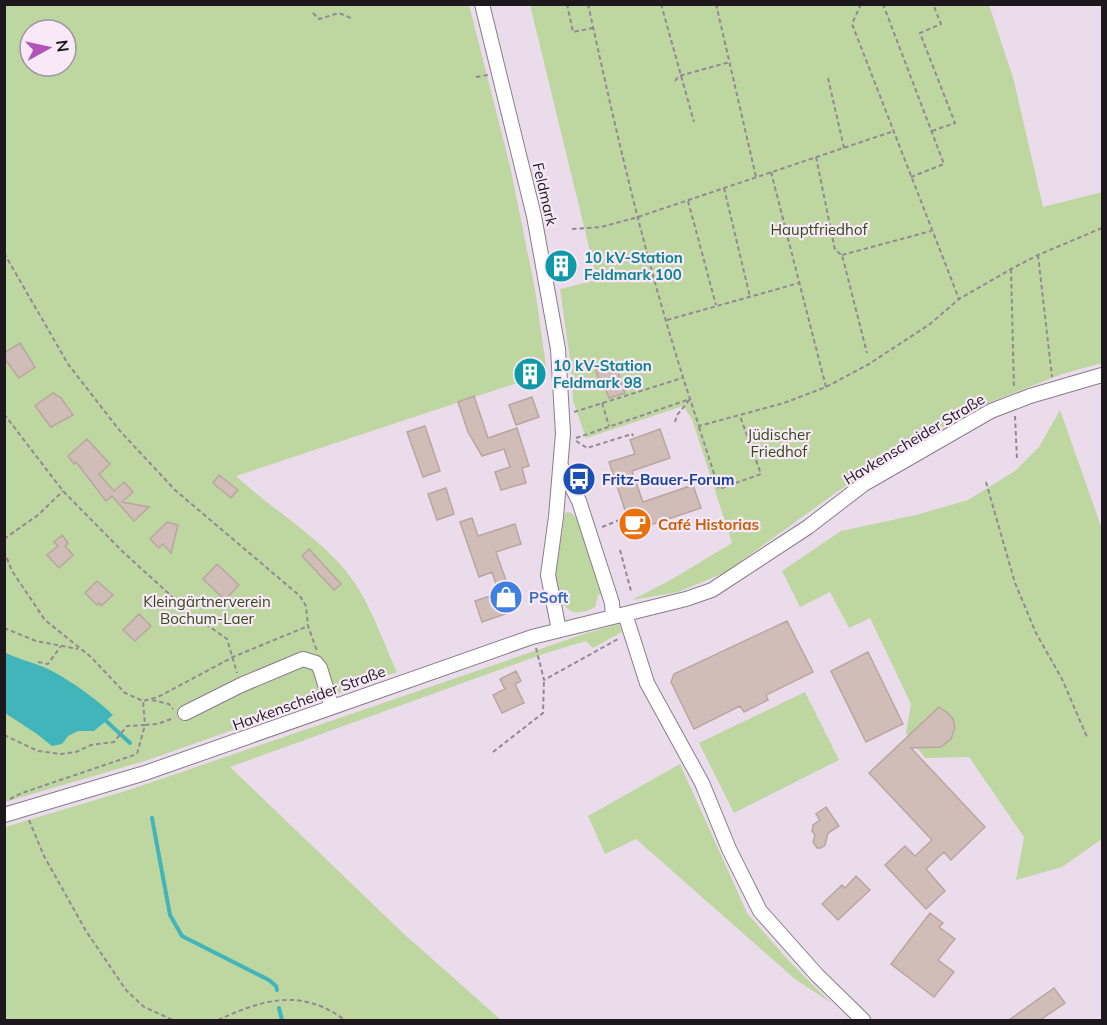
<svg xmlns="http://www.w3.org/2000/svg" width="1107" height="1025" font-family="Mulish,sans-serif">
<style>
.green{fill:#bed6a0;fill-rule:evenodd}
.water{fill:#42b5ba}
.lines{fill:none;stroke-linecap:round;stroke-linejoin:round}
.stream{stroke:#42b5ba;stroke-width:4}
.building{fill:#d1bdb7;stroke:#baa6a0;stroke-width:1.5}
.minor-casing{stroke:#897d8a;stroke-width:16}
.path{stroke:#938994;stroke-width:2;stroke-dasharray:4.5 3;stroke-linecap:butt}
.minor{stroke:#fff;stroke-width:14}
.minor-bridge-casing{stroke:#897d8a;stroke-width:16;stroke-linecap:butt}
.minor-bridge{stroke:#fff;stroke-width:14}
.labels{text-anchor:middle;dominant-baseline:central;stroke-width:4.5;stroke-linejoin:round;paint-order:stroke}
.street-label{font-size:15px;fill:#1d181d;stroke:#f8e9f8}
.park-label{font-size:15px;fill:#364916;stroke:#f8e9f8}
.culture-label{font-size:15px;font-weight:bold;fill:#0d838f;stroke:#f8e9f8;text-anchor:start}
.transit-label{font-size:15px;font-weight:bold;fill:#164399;stroke:#f8e9f8;text-anchor:start}
.food-label{font-size:15px;font-weight:bold;fill:#c56008;stroke:#f8e9f8;text-anchor:start}
.shop-label{font-size:15px;font-weight:bold;fill:#366cbe;stroke:#f8e9f8;text-anchor:start}
</style>
<rect width="100%" height="100%" fill="#eadceb"/>
<path class="green" d="M4,5h465l41,161 25,123 12,84 -311,103c38,36 94,66 122,112 16,26 26,56 39,84l-249,88 -143,42zM30,30h36v36h-36z
M530,5h459l25,76 29,126 59,-15v171l-40,11 -79,31 -48,26 -94,58 -115,83 -48,20 -46,8 37,-19 63,-38 -40,-124 -9,-13 -97,32 -13,-37 -2,-34 -11,-78 37,-9z
M1060,410l42,119v310l-40,28 -46,13 8,-43 -55,-80 -44,1 -19,-25 5,-29 -41,-86 -21,10 -19,-36 -30,15 -18,-36 59,-40 75,-16 52,-15 47,-29 24,-24z
M568,512l4,1 5,6 25,75 -4,1 -3,12c-11,6 -22,9 -31,-2l-4,2 -5,-34 10,-60z
M619,624l3,8 -29,16 -7,-7 -40,12 -316,114 174,167 97,86h-496v-193l127,-38 455,-156z
M805,692l34,68 -105,53 -35,-70z
M680,764l67,149 42,48 42,42 -36,-24 -159,-140 -31,15 -17,-38z"/>
<path class="water" d="M4,652c16,8 29,10 44,17 19,9 50,31 65,46l-19,16h-16l-10,5 -6,8 -10,2 -15,-12 -32,-21z"/>
<g class="lines">
<path class="stream" d="M104,719l26,24
M152,818l18,97 12,21 87,44 7,6 1,4
M279,1008l3,12"/>
</g>
<path class="building" d="M20,343l15,24 -16,11 -15,-20v-5z
M614,360l11,33 -16,5 -7,-19 -3,1 -4,-13z
M53,393l8,5 12,17 -22,12 -16,-21z
M474,396l14,42 29,-10 12,38 -7,2 4,15 -25,7 -6,-18 15,-5 -6,-18 -22,7 -14,-24 -10,-30z
M532,397l7,20 -23,8 -7,-20z
M425,426l15,45 -17,6 -16,-45z
M660,429l10,29 -38,13 11,31 50,-17 8,23 -69,23 -23,-69 26,-8 -5,-14z
M87,439l23,25 -11,10 15,17 10,-9 9,10 -11,10 27,5 -15,14 -22,-25 -6,5 -30,-39 -2,2 -6,-8z
M219,475l19,15 -7,8 -18,-15z
M446,488l8,26 -17,6 -9,-26z
M472,518l6,18 37,-12 6,20 -25,8 18,51 -8,3 2,7 -26,9 -7,-21 24,-8 -7,-21 -13,5 -19,-55z
M167,522l11,3 -7,28 -8,-9 -4,4 -9,-9z
M62,535l6,8 -3,3 8,9 -14,13 -12,-13 11,-9 -4,-4z
M309,549l32,35 -7,6 -32,-34z
M217,564l22,21 -14,15 -22,-21z
M97,581l16,14 -12,11 -2,-3 -2,2 -12,-12z
M139,614l12,12 -16,15 -12,-11z
M787,621l26,51 -47,23 2,5 -24,12 -4,-6 -46,23 -23,-47 3,-8z
M868,652l35,72 -37,18 -35,-71z
M516,671l5,10 -6,3 9,19 -22,10 -9,-18 12,-6 -5,-10z
M939,707l9,6 5,6 2,9 -4,11 -10,8 -30,1 74,79 -34,33 -7,-8 -18,17 19,22 -19,18 -41,-44 20,-19 10,10 17,-16 -63,-67z
M826,807l13,19 -11,7 -3,12 -4,3h-4l-4,-6 2,-7 -3,-4 1,-6 7,-5 -4,-6z
M856,876l14,14 -32,30 -16,-16 20,-19 3,3z
M930,913l13,10 -4,4 16,12 -17,21 16,12 -20,25 -43,-33z
M1054,988l11,15 -25,17h-31z"/>
<g class="lines">
<defs>
<path id="minor" d="M482,4l52,212 24,133 5,84 -7,84 -8,58 11,55
M1030,396l72,-21
M561,466l18,35 33,102 1,13
M625,614l22,69 55,100 27,66 31,62 57,64 46,45
M185,713l56,-28 62,-26 13,4 4,5 12,39
M4,815l141,-42 387,-136 154,-38 26,-9 96,-63 56,-43 127,-73"/>
</defs>
<use href="#minor" class="minor-casing"/>
<path class="path" d="M567,4l6,28 20,-4
M588,4c31,142 64,284 111,422l85,-23 42,-16 43,-23 61,-40 29,-25 52,-30 27,-14 64,-27
M661,4l33,118
M716,4l40,173
M861,4l-9,20 107,275
M883,4l61,160 -33,13
M313,13l6,6 20,-6 14,6
M476,77l12,-2
M828,78l16,70
M675,81l4,-5 51,-14
M932,131l23,-8 -35,-90 21,-9 -8,-20
M816,157l19,93 7,5 25,98
M771,172l55,215
M724,188l26,109
M688,201l28,104
M572,229l29,-2 37,-10 256,-86
M4,253l64,111 52,67 55,59 125,106 6,10 2,20 9,25
M842,255l89,-24
M1038,255l14,122
M1011,269l3,120
M667,320l132,-37
M602,403l7,23
M574,412l108,-34
M4,414l59,77 59,60 68,62 37,26 10,34
M1015,416l2,43
M675,422l2,-7 13,-16
M699,427l20,62 42,-15 -21,-58
M576,438l114,-39
M576,441l11,7 45,-14 1,2
M986,482l29,101 21,50 26,46 25,58
M602,527l25,-10
M4,539l34,-24 25,-24
M620,550l11,41
M4,551l8,20 33,49 46,37 34,36 18,8 15,-4 75,-40 75,-31
M4,628l32,13 42,8
M536,648l8,32 74,-41
M38,662l10,2 13,-18
M152,700l17,4 4,5
M4,735l34,16 23,3 15,-2 15,-7 23,-3 13,-16 18,-1 -2,-24
M493,752l50,-39 1,-33
M10,799l12,-6 115,-39 8,-29 12,-1 17,-6
M29,820l15,36 42,75 40,59 18,17 29,13
M218,1020c46,-21 83,-32 127,0"/>
<use href="#minor" class="minor"/>
<defs>
<path id="minor-bridge" d="M991,411l39,-15"/>
</defs>
<use href="#minor-bridge" class="minor-bridge-casing"/>
<use href="#minor-bridge" class="minor-bridge"/>
</g>
<defs>
<symbol id="building-disc" viewBox="-11 -11 22 22"><circle r="9.5" fill="#0f9aa8" stroke="#f8e9f8"/><path d="M-4-6H4V6H1V3H-1V6H-4ZM-2.5-4.3h1.7v1.8h-1.7ZM.8-4.3h1.7v1.8H.8ZM-2.5-1h1.7V.8h-1.7ZM.8-1h1.7V.8H.8Z" fill="#fff"/></symbol>
<symbol id="bus-disc" viewBox="-11 -11 22 22"><circle r="9.5" fill="#1a4fb4" stroke="#f8e9f8"/><path d="M-5-6H5V4H4V6H2V4H-2V6H-4V4H-5ZM-3.5-4V0h7V-4ZM-3.5 1.2v1.5H-2V1.2ZM2 1.2v1.5H3.5V1.2Z" fill="#fff"/></symbol>
<symbol id="cafe-disc" viewBox="-11 -11 22 22"><circle r="9.5" fill="#e8710a" stroke="#f8e9f8"/><path d="M-5.5-4.5H6V0H3Q3 3.5 0 3.5H-2.5Q-5.5 3.5-5.5 0ZM3-3.2v2h1.7v-2ZM-6 4.5H4V6H-6Z" fill="#fff"/></symbol>
<symbol id="shop-disc" viewBox="-11 -11 22 22"><circle r="9.5" fill="#3f7fe0" stroke="#f8e9f8"/><path d="M-5-2.5h2.3a2.7 3.5 0 0 1 5.4 0H5L5.5 6h-11ZM-1.5-2.5h3a1.5 2.3 0 0 0-3 0Z" fill="#fff"/></symbol>
</defs>
<g fill-rule="evenodd">
<use href="#building-disc" x="542" y="247" width="38" height="38"/>
<use href="#building-disc" x="511" y="355" width="38" height="38"/>
<use href="#bus-disc" x="560" y="460" width="38" height="38"/>
<use href="#cafe-disc" x="616" y="505" width="38" height="38"/>
<use href="#shop-disc" x="487" y="578" width="38" height="38"/>
</g>
<g class="labels">
<g class="street-label">
<text transform="translate(545 194) rotate(77)">Feldmark</text>
<text transform="translate(914 439) rotate(-31)">Havkenscheider Straße</text>
<text transform="translate(309 698) rotate(-20)">Havkenscheider Straße</text>
</g>
<g class="park-label">
<text x="819" y="229">Hauptfriedhof</text>
<text x="779" y="434">Jüdischer<tspan x="779" dy="17">Friedhof</tspan></text>
<text x="207" y="601">Kleingärtnerverein<tspan x="207" dy="17">Bochum-Laer</tspan></text>
</g>
<g class="culture-label">
<text x="584" y="257">10 kV-Station<tspan x="584" dy="17">Feldmark 100</tspan></text>
<text x="553" y="365">10 kV-Station<tspan x="553" dy="17">Feldmark 98</tspan></text>
</g>
<g class="transit-label">
<text x="602" y="479">Fritz-Bauer-Forum</text>
</g>
<g class="food-label">
<text x="658" y="524">Café Historias</text>
</g>
<g class="shop-label">
<text x="529" y="597">PSoft</text>
</g>
</g>
<rect width="1107" height="1025" fill="none" stroke="#1d181d" stroke-width="12"/>
<g transform="translate(48 48) rotate(82)"><circle r="28" fill="#f8e9f8" stroke="#a095a0" stroke-width="1.5"/>
<path d="M0-4.5L10 22L0 15L-10 22Z" fill="#b352ba"/>
<text y="-9" font-size="16" font-weight="bold" text-anchor="middle" fill="#1d181d">N</text>
</g>
</svg>
